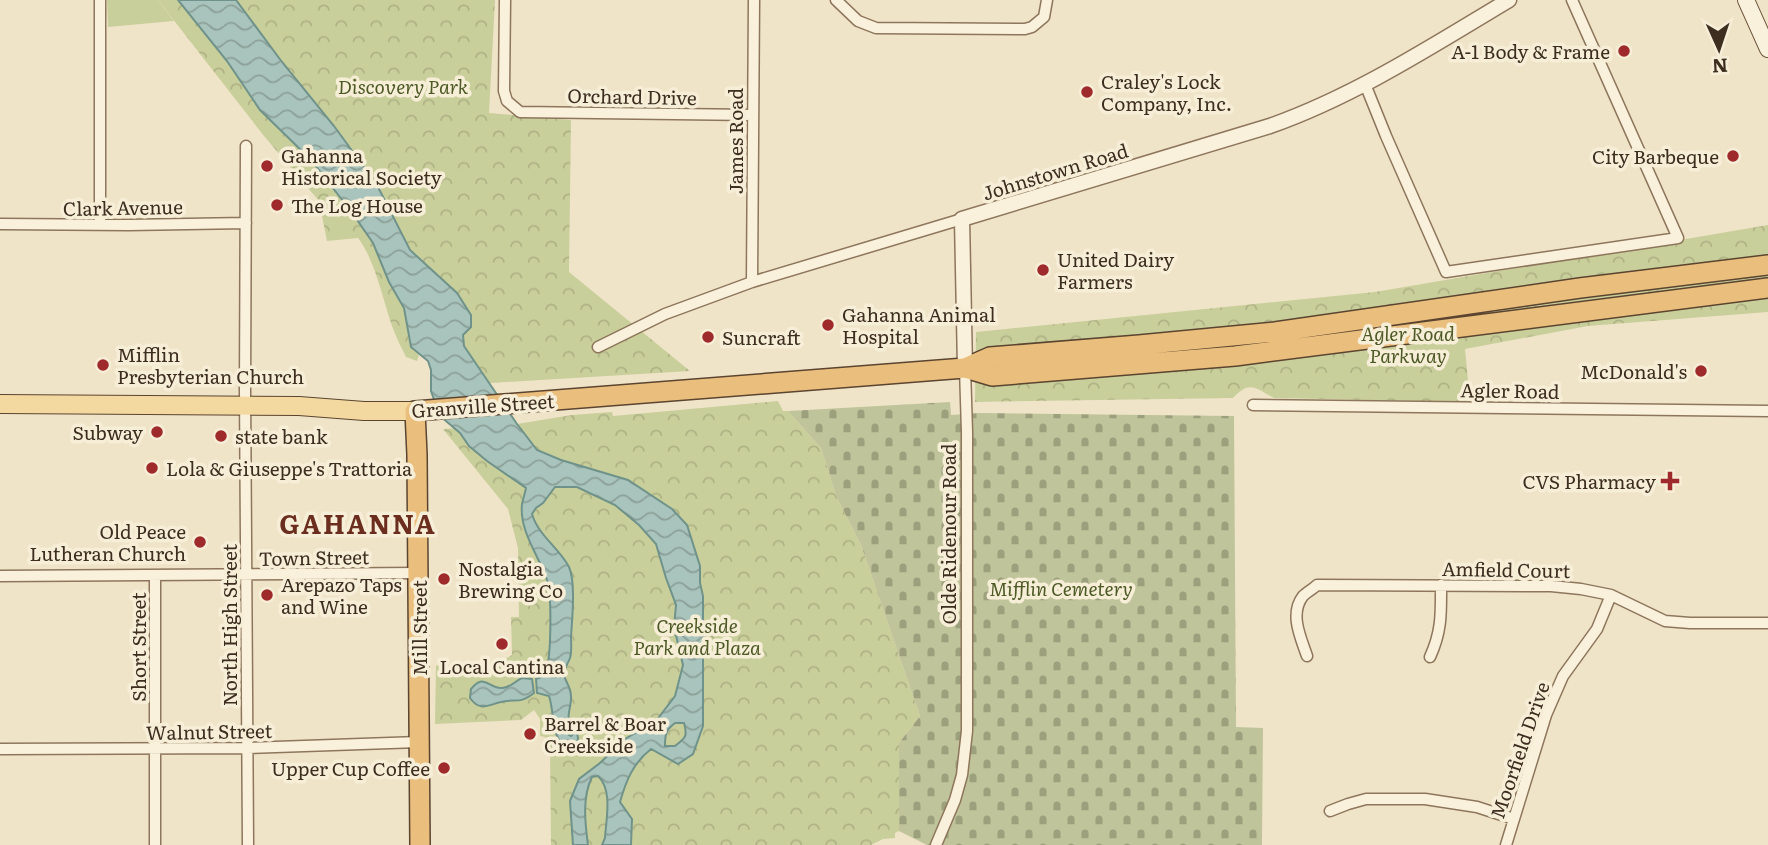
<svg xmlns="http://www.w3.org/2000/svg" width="1768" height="845" font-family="Literata,serif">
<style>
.green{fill:#c9cf9b}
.forest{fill:url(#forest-crowns)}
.cemetery{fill:url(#cemetery-stones)}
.water{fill:url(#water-waves);stroke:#6f938a;stroke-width:2;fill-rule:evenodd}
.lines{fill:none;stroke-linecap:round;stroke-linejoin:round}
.minor-casing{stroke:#8d765c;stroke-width:13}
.tertiary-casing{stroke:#8d765c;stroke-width:17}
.secondary-casing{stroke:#6f573f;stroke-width:18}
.primary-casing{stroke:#5b4430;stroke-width:20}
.trunk-casing{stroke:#5b4430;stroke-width:22}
.minor{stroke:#faf1dc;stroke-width:10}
.tertiary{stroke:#faf1dc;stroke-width:14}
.secondary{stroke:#faf1dc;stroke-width:16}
.primary{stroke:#f3d9a0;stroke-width:18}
.trunk{stroke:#eabe7c;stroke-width:19}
.poi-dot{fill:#9e2a2b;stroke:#f7eed8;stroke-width:2.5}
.labels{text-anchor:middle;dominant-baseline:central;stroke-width:7;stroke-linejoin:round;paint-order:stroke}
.poi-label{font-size:19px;fill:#3d2e20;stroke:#f7eed8;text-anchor:start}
.park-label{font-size:19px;font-style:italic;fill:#4d5a26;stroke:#f7eed8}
.street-label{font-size:19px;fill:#3d2e20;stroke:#f7eed8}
.district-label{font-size:26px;font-weight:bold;letter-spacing:2px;fill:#6b2e1e;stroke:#f7eed8}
</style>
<defs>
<pattern id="forest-crowns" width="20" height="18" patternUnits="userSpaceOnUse" patternTransform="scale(1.75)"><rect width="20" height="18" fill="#c9cf9b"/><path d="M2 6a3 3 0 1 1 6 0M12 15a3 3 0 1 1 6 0" fill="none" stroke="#aeb285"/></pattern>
<pattern id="cemetery-stones" width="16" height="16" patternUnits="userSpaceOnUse" patternTransform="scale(1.75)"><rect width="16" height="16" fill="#bfc49a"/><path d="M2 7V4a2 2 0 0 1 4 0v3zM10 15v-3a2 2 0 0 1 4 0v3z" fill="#9ca07d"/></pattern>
<pattern id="water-waves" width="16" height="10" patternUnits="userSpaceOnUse" patternTransform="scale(1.75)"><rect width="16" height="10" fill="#a9c4bc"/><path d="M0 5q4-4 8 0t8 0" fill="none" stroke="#8ba098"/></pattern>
</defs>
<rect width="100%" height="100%" fill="#f0e4c8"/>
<path class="green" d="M107,0h51l16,21 -66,6z"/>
<path class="forest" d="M158,0h20l49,61 33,49 51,50 42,54 20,29 16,39 15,26 5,32 2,7 8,8 -2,6 -11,-4c-5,-10 -10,-20 -14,-31 -9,-26 -17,-66 -34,-88l-31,3 -8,-40 -55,-65z
M236,0h259l-6,113 82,7 -2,152 121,99 -200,12 -26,-37 -46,-89 -8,-7z
M1768,225v87l-180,14 -123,23 5,51 -9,2 -187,-4c-19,-10 -24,-18 -41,0l-258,4 1,-70 399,-40z
M778,401l5,10h5l33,37 16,50 24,47 59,171 -21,27v88l-4,2v5l-12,1 -12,6h-320l-1,-94 -5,-14 -5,-1v-17l-6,-9 -13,10 -86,4 1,-59 5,2h58l6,-8 7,-4 -1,-38h8l-1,-69 -10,-39 -65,-80 74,-5 55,-9 40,-3 1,4z"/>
<path class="cemetery" d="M950,402l1,13 28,-2 255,3 2,311 27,1 -1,117h-335l-28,-14v-88l21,-27 -59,-171 -24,-47 -16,-50 -33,-37z"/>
<path class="water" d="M178,0h58l46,62 52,64 43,59 33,65 47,43 14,22v12l-8,8 1,11 53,78 20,26 24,10 67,20 44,29 15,16 13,41v17l3,13v130l-10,28 -15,10 -27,-15c-18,14 -25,32 -31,53l12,17 -1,26h-29l3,-7c1,-19 8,-48 -7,-62l-6,1c-10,20 -7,46 -4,68h-15l-3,-44 9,-22 21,-16 25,-24 31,-18 19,-25 8,-31 -9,-38 2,-22 -10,-27 -10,-34 -17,-19 -24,-20 -38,-18h-22l-12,16 -7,5 -4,6c6,21 27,34 37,53 7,15 3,53 2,70 0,7 1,14 -1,21 -2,5 -5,10 -7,15 2,8 8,14 8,23 1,11 -6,20 0,29v3l2,2 -4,5 2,1 4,-4 2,1 1,5 -1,6 -5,-3 -2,1 5,5 -9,2c-16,-15 -11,-35 -17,-53l-12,-3 -1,-14 6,-2c1,-1 4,-9 5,-10 4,-15 5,-72 0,-87 -8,-24 -28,-49 -25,-76 1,-5 3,-11 4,-16l-39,-27 -18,-15 -9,-13 -20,-17 -9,-25v-21l-3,-9 -17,-14 -7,-39 -15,-26 -16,-39 -20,-29 -42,-54 -51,-50 -33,-49zM675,723h9c4,14 1,15 -9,23h-10c0,-12 1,-16 10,-23z
M522,678l10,1 2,14c-15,12 -18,5 -33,9 -13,3 -21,10 -31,-4l1,-9c13,-16 16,-2 30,-1 8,1 14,-7 21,-10z"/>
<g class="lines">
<defs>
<path id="minor" d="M100,0v225
M505,0l-1,91 3,10 13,11 232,3
M836,0l22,21 18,7 149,1 7,-2 12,-10 3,-17
M1365,84l21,52 60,136 232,-34 -106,-238
M246,146l-1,244 3,455
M0,224l129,1 117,-2
M752,282l2,-282
M598,347l67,-33 87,-32 210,-63
M1253,405l515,6
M0,576l418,-3
M1307,656c-6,-18 -18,-42 -4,-60 4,-4 10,-7 14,-11l234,1 30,3 30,6 54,26 25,2h78
M1430,657c12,-26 11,-44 11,-72
M0,749l247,-1 172,-6
M1330,811l18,-7 18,-5h59l52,8 37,12
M155,845v-270
M936,845l19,-45 7,-25 5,-44v-299l-2,-64
M1506,845l40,-130 17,-39 34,-47 14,-34"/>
<path id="tertiary" d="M965,368l-3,-149 308,-93c85,-30 162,-80 239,-126"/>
<path id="secondary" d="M1746,0l22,49"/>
<path id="primary" d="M0,404l299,2 65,5h51"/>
<path id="trunk" d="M965,368l25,-11 149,-12 136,-13 305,-44 188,-23
M420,845l-3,-390 -2,-44 524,-41 26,-2 27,8 243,-20 533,-68"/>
</defs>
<use href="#minor" class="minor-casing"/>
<use href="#tertiary" class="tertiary-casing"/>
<use href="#secondary" class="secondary-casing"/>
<use href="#primary" class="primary-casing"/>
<use href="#trunk" class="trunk-casing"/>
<use href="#minor" class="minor"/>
<use href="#tertiary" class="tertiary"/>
<use href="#secondary" class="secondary"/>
<use href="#primary" class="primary"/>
<use href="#trunk" class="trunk"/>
</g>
<g class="poi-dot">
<circle cx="1624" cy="51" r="7"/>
<circle cx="1087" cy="92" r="7"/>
<circle cx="1733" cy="156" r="7"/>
<circle cx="267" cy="166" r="7"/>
<circle cx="277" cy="205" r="7"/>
<circle cx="1043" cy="270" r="7"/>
<circle cx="828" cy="325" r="7"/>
<circle cx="708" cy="337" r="7"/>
<circle cx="103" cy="365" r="7"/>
<circle cx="1701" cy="371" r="7"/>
<circle cx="157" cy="432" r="7"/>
<circle cx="221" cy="436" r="7"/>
<circle cx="152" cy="468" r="7"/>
<path d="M1666.5 470.5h7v7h7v7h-7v7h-7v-7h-7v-7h7z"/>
<circle cx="200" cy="542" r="7"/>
<circle cx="444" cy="579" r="7"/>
<circle cx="267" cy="595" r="7"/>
<circle cx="502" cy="644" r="7"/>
<circle cx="530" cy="734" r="7"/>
<circle cx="444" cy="768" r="7"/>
</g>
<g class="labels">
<g class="poi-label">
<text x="1610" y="51" text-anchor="end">A-1 Body &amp; Frame</text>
<text x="1101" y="81">Craley's Lock<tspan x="1101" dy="22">Company, Inc.</tspan></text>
<text x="281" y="155">Gahanna<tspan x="281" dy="22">Historical Society</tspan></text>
<text x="1719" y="156" text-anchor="end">City Barbeque</text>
<text x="291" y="205">The Log House</text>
<text x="1057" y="259">United Dairy<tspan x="1057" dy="22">Farmers</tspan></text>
<text x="842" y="314">Gahanna Animal<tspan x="842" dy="22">Hospital</tspan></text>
<text x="722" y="337">Suncraft</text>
<text x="117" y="354">Mifflin<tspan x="117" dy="22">Presbyterian Church</tspan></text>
<text x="1687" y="371" text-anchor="end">McDonald's</text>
<text x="143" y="432" text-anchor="end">Subway</text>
<text x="235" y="436">state bank</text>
<text x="166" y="468">Lola &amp; Giuseppe's Trattoria</text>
<text x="1656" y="481" text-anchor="end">CVS Pharmacy</text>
<text x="186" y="531" text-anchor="end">Old Peace<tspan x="186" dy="22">Lutheran Church</tspan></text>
<text x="458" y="568">Nostalgia<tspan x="458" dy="22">Brewing Co</tspan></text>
<text x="281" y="584">Arepazo Taps<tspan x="281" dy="22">and Wine</tspan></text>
<text x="502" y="666" text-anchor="middle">Local Cantina</text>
<text x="544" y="723">Barrel &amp; Boar<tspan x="544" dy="22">Creekside</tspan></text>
<text x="430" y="768" text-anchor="end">Upper Cup Coffee</text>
</g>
<g class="park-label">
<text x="403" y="86">Discovery Park</text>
<text x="1408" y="333">Agler Road<tspan x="1408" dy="22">Parkway</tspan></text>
<text x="1061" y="588">Mifflin Cemetery</text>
<text x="697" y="625">Creekside<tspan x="697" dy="22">Park and Plaza</tspan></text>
</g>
<g class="street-label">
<text transform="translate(632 96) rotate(1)">Orchard Drive</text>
<text transform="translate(735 141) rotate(-90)">James Road</text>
<text transform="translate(1055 171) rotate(-17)">Johnstown Road</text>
<text transform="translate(123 207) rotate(-1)">Clark Avenue</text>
<text transform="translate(1510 390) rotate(1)">Agler Road</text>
<text transform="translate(483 405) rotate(-4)">Granville Street</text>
<text transform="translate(948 534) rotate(-90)">Olde Ridenour Road</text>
<text transform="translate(314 557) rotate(-1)">Town Street</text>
<text transform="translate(1506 569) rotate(1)">Amfield Court</text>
<text transform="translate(229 625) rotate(-90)">North High Street</text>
<text transform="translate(419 628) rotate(-90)">Mill Street</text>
<text transform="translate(138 647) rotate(-90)">Short Street</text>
<text transform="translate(209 731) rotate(-1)">Walnut Street</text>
<text transform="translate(1519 750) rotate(-71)">Moorfield Drive</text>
</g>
<g class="district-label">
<text x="358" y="522">GAHANNA</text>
</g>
</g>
<g transform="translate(1719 49) rotate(177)" stroke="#f7eed8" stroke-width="5" paint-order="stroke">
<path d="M0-5L12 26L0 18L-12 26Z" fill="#3d2e20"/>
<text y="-10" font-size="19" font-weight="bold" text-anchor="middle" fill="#3d2e20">N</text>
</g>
</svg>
